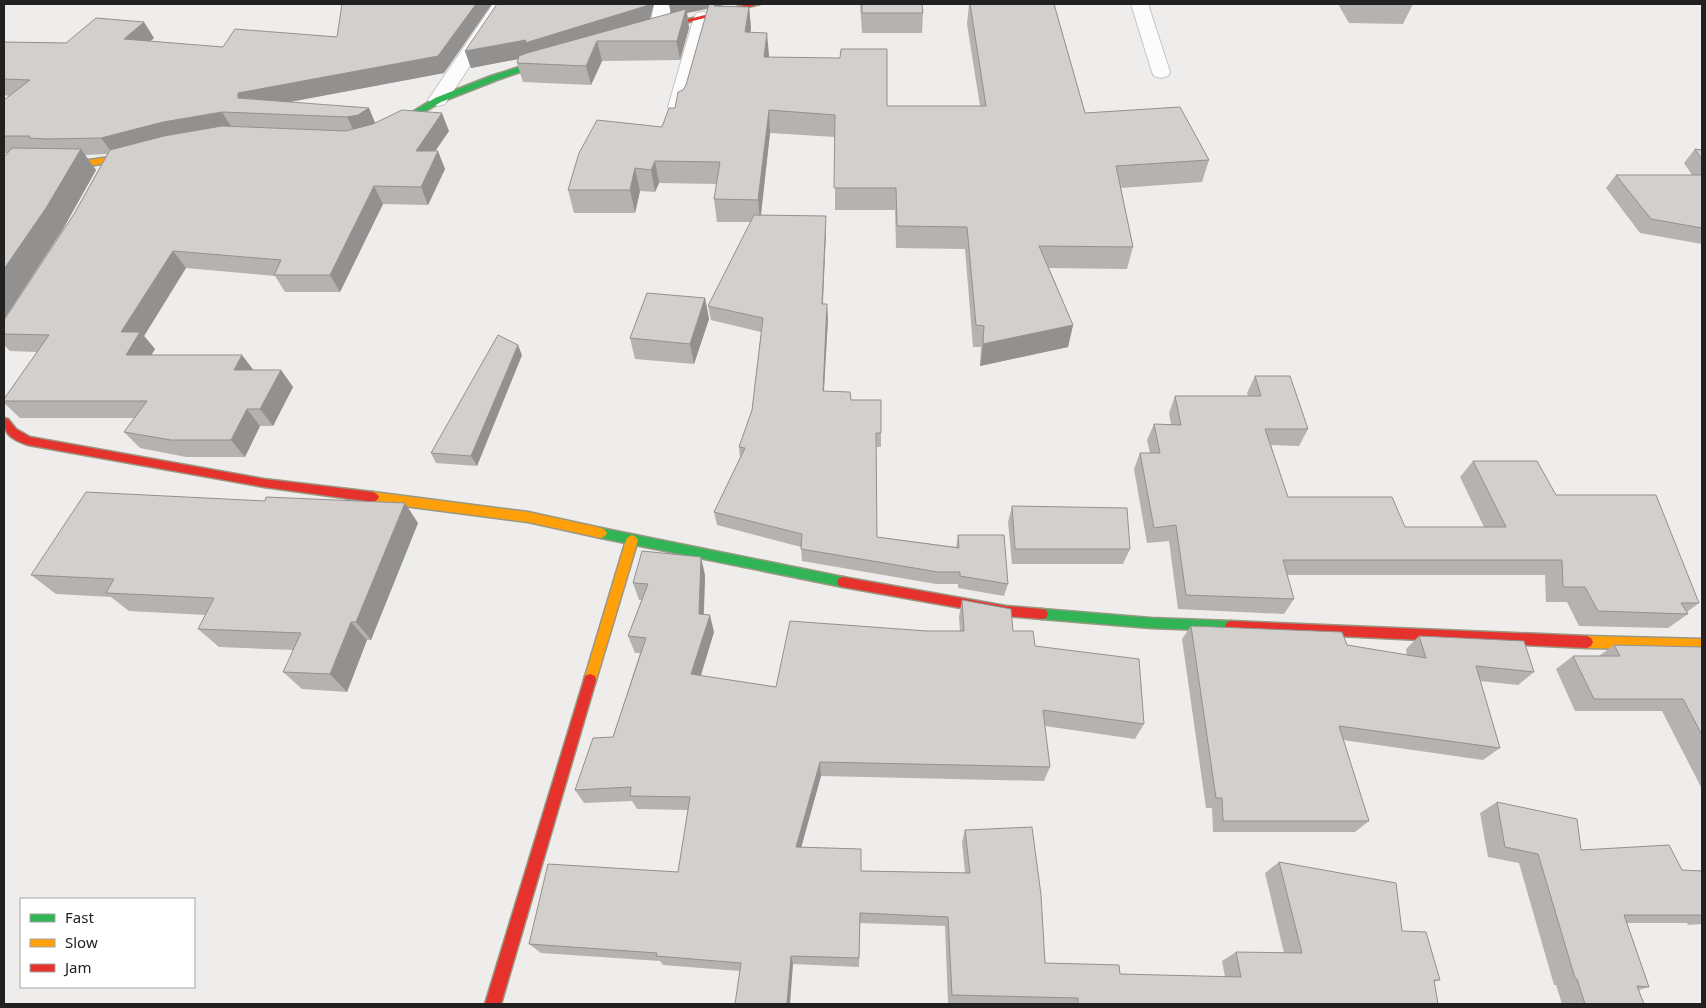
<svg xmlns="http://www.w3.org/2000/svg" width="1706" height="1008" font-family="'Noto Sans',sans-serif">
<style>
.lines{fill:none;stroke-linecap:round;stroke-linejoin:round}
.street-casing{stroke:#c5c4c3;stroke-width:2}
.fast-casing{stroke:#999883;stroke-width:3}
.slow-casing{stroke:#999883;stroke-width:3}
.jam-casing{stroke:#999883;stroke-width:3}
.street{fill:#fdfcfc;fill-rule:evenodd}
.fast{fill:#30b455;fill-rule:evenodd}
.slow{fill:#ff9f0a;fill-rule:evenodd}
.jam{fill:#e5322d;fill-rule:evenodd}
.wall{fill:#b5b2b0}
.shaded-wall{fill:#939190}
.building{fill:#d2cfcd;stroke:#939190}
</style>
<rect width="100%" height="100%" fill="#efedeb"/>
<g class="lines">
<defs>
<path id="street" d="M493,4h17l-65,100 -7,2 -7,-2 -3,-4z
M654,4h17l-3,23 -3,4 -6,1 -6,-1 -3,-4z
M1131,4h17l22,68 -2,4 -7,2 -7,-2 -2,-4z
M703,12l6,1 3,4 -24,90 -3,4 -7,2 -7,-2 -3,-4 26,-90 3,-4z"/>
<path id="fast" d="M551,57l7,2 -61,21 -56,22 -51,30 -7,-2 52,-32 56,-22z
M601,528l242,49 4,1 2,4 -2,4 -4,1 -242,-49 -4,-2 -2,-3 2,-3z
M1042,609l109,9 80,3 4,1 2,4 -2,4 -4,1 -80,-3 -109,-9 -4,-1 -2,-4 2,-4z"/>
<path id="slow" d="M139,153l4,2 -1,2 -53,9 -85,-4v-4l85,2z
M373,492l155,20 73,16 4,2 2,3 -2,3 -4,2 -73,-16 -155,-20 -4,-2 -2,-3 2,-3z
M632,535l4,2 2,3 -42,140 -1,4 -5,2 -5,-2 -1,-4 42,-140 2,-3z
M1587,636l115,3v11l-115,-2 -4,-2 -2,-4 2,-4z"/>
<path id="jam" d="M749,4h11l-107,27 -4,-2z
M4,418l4,1 8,10 14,8 234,42 109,13 4,2 2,3 -2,3 -4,2 -109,-15 -236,-42c-15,-5 -25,-10 -24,-27z
M843,577l163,29 36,3 4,1 2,4 -2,4 -4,1 -36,-3 -163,-29 -4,-1 -2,-4 2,-4z
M1231,621l356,15 4,2 2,4 -2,4 -4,2 -356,-17 -4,-1 -2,-4 2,-4z
M590,674l5,2 1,4 -95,324h-16l99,-324 1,-4z"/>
</defs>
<use href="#street" class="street-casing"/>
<use href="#fast" class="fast-casing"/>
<use href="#slow" class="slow-casing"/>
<use href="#jam" class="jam-casing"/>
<use href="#street" class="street"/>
<use href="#fast" class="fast"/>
<use href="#slow" class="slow"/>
<use href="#jam" class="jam"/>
</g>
<path class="wall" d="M654,4l-4,16 21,-6 -2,-10 55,1 -7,1 32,1 2,21 -1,5 19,22v2l118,49h93l-13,-82 2,-20h85l31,109 124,47 -7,22 -81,6 12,59 -6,22 -78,-1 24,57 -5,22 -88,19 1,-19h-8l-8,-98 -69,-1 -1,-38h-60v-73l-65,-4 -9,82 65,15 -3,74 5,14 -4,73 27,9 30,33v14h-5l1,90 79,10 2,-12 50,49 -4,12 -46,-8v-4h-22l-134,-23 -1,-14 -84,-22 -3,-13 26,-54 -1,-11 13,-37 9,-78 -50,-12 -3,-14 43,-84h-34l-3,-23 3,-15 -58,-1 -4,9 -15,-1 -5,22h-61l-6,-23 94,-63 13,-19 8,-18 3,-5 22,-76 -21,4 2,15 -9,32 -78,1 -11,24 -68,-3 -6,-19 1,-4 -47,9 -6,-17z
M860,4h62l1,9 -1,20h-60z
M1338,4h75l-10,20 -54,-1z
M154,38l-4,3 294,32 -156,29 87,21 74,8 -14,20 10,18 -17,36 -45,-1 -43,88h-55l-10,-16 -89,-8 -42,68 11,13 -4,6 102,15h28l12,17 -20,39h-13l-15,31h-59l-46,-9 -16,-16 10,-14h-114l-16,-15v-4l33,-47 -27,-1 -6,-6v-25l70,-106 33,-60 -22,1 11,15 -33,59 -59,90v-162l3,-4h-3v-53l6,-4 -6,-1v-53l62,1z
M1695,149l7,1v94l-62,-11 -34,-45 10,-13h76l-8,-12z
M705,298l4,21 -15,45 -59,-5 -5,-21z
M522,355l-45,111 -41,-3 -5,-10z
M1255,376l53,53 -9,17 -28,-1 17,52 117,30h79l-24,-50 13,-16 83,34 143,108 -12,9 1,2 -20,14 -89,-2 -12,-24h-21l-1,-27h-258l7,24 -10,15 -106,-5 -9,-68 -22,2 -13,-74 6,-16h10l-3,-13 7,-16h17l-2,-11 6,-17h73l-1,-3z
M1012,506l118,43 -7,15h-111l-4,-42z
M418,523l-47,117h-4l-20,52 -45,-3 -19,-17 11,-22 -75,-3 -21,-18 8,-14 -77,-4 -18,-14 -55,-3 -25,-19z
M705,575l-1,39 10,18 -13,44 75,11 151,-56h33l-1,-14 3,-17 51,31 131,93 -9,15 -90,-13 5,41 -6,14 -223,-5 -20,71 60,24 104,2 -3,-31 3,-12 80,133 75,11 105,3 -3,-16 14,-9 48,1 -19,-80 14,-11 123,69 38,49 -6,2 4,22h-426l-64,-1 -3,-77 -85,-3 -1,44 -66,-3 -53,7 -77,-6 -3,-4 -119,-8 -12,-9 149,-72 10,-62 -51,-1 -5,-8 -48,2 -9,-13 38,-53 27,-84h-5l-7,-17 14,-36h-3l-6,-17z
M1191,626l156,19 60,10 -1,-6 13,-13 115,36 -16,13 -38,-4 20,67 -17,12 -140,-20 26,81 -14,11h-142l-1,-24h-6l-24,-169z
M1614,645l88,2v142l-40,-78h-87l-19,-42 17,-13h26z
M1497,802l84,48 101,20 20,1v53l-14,1 -1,-2h-60l22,64 -10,3 5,14h-82l-6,-19h-2l-35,-122 -31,-6 -8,-44z"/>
<path class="shaded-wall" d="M476,4h16l-48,69 -197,37 -9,-12v-5z
M647,4h7l-5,18 -120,35 -58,11 -6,-17 61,-11z
M669,4h56l-1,1 -37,8 2,15 -9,32z
M749,7l2,21 -4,26 -2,-22z
M144,22l10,16 -19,17 -11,-16z
M767,33l2,22 -3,24 -2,-22z
M597,41l5,20 -11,24 -5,-19z
M369,108l7,17 -21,8 -8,-16z
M769,110l1,23 -10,89 -2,-22z
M222,112l10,16 -119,26 -12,-16 62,-16z
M442,113l7,18 -26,38 -7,-18z
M81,149l15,21 -33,59 -59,90v-50z
M438,151l7,18 -17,36 -7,-18z
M655,161l4,22 -4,9 -4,-22z
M635,168l5,23 -5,22 -5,-23z
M374,186l9,18 -43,88 -10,-17z
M826,216v14l-4,88v-14z
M173,251l13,17 -42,68 11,13 -14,23 -15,-17 -5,-23z
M705,298l4,21 -15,45 -4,-20z
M827,304l1,14 -5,87v-14z
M1073,325l-5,22 -88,19 3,-22z
M518,345l4,10 -45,111 -6,-10z
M242,355l13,17 -21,-2z
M281,370l12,17 -20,39 -13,-17z
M247,409l13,17 -15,31 -14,-17z
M405,503l13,20 -47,117 -15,-18z
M701,557l4,18 -2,56 -4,-17z
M710,615l4,17 -18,58 -5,-16z
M351,622l16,18 -20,52 -17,-18z
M820,762l1,14 -23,83 -2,-12z
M791,956l2,8 -3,40h-3z"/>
<path class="building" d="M342,4h134l-38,52 -200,37v5l131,10 -11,7 -11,2 -125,-5 -59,10 -62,16 -53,1 -19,-1 1,-2h-26v-36l26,-20 -26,-1v-37l62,1 30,-25 48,4 -20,17 99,8 12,-18 102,8z
M497,4h150l-1,2 -121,37 1,-3 -61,11z
M709,4h6l-1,2 35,1 -4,25 22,1 -3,24 76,1 1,-9h46v57h99l-16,-102h84l31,109 95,-6 29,53 -93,6 17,81 -94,-1 34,79 -90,19 1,-18 -8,-1 -9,-98 -70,-1 -1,-38h-62l1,-73 -66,-5 -11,90 -44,-1 6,-37 -65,-1 -4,9 -16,-2 -5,22h-62l11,-37 18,-33 65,7 7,-19h6l3,-16 5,-2 3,-5z
M862,4h60l1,9h-61z
M686,9l-9,32h-80l-11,25 -69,-3 2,-7 8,-3z
M402,110l40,3 -26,38h22l-17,36 -47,-1 -44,89h-56l7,-15 -108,-9 -52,81h19l-14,23h116l-8,15h47l-21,39h-13l-16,31h-60l-47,-8 23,-31h-143v-2l45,-64 -45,-1v-14l70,-106 36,-64 54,-14 58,-10 124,5 27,-7z
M12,148l69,1 -35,59 -42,61v-112z
M1695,149l7,1v10z
M1616,175h86v53l-51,-9z
M754,215l72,1 -4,88h5l-4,87 27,1 1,8h30v33h-5l1,104 82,11 -1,-13h46l4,49 -48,-8v-4h-22l-137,-23 1,-15 -88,-22 31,-64 -6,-1 13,-37 11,-92 -55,-12z
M647,293l58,5 -15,46 -60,-6z
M498,335l20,10 -47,111 -40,-3z
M1255,376h35l18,53h-43l23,68h104l13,30h101l-33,-66h64l19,34h100l43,108h-18l7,11 -90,-3 -13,-24h-22l-1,-27h-279l11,39 -108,-4 -10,-70 -22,3 -14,-75h20l-6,-29 27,1 -6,-29h86z
M86,492l179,9 1,-4 139,6 -49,119h-5l-21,52 -47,-2 18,-39 -103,-4 16,-31 -108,-5 8,-14 -83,-4z
M1012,506l115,2 3,41h-115z
M642,551l59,6 -2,57 11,1 -19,59 85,13 14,-66 137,10h37l-2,-31 49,9 2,22h20l2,15 104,13 5,65 -101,-14 7,57 -230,-5 -24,85 65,2v22l109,2 -5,-43 67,-3 9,68 4,68 74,2 1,9 121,3 -5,-25 66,1 -23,-91 117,21 6,48 24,1 14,48h-6l4,24h-360v-6l-126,-3 -4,-78 -88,-4 -1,45 -68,-2 -4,48h-52l6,-41 -85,-7 1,-3 -128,-9 19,-80 130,8 12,-75 -60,-1 1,-9 -56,3 18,-52 20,-1 33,-99 -18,-2 20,-52 -15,-1z
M1191,626l151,6 5,13 79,13 -7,-22 105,5 10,31 -58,-6 24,82 -161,-22 30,95h-146l-1,-23h-6z
M1614,645l88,2v88l-19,-36h-89l-21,-43h47z
M1497,802l80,17 4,31 88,-5 13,25 20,1v44h-78l25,72 -12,-1 7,18h-59l-8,-25 -2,-1 -37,-124 -33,-7z"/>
<rect width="1706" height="1008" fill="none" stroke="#212121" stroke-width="10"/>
<rect x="20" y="898" width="175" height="90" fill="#ffffff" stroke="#a6a6a6"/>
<rect x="30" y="914" width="25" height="8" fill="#30b455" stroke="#a6a6a6"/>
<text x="65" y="923" font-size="15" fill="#212121">Fast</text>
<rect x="30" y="939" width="25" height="8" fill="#ff9f0a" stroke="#a6a6a6"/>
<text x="65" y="948" font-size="15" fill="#212121">Slow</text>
<rect x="30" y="964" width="25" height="8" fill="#e5322d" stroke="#a6a6a6"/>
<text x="65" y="973" font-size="15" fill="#212121">Jam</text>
</svg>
